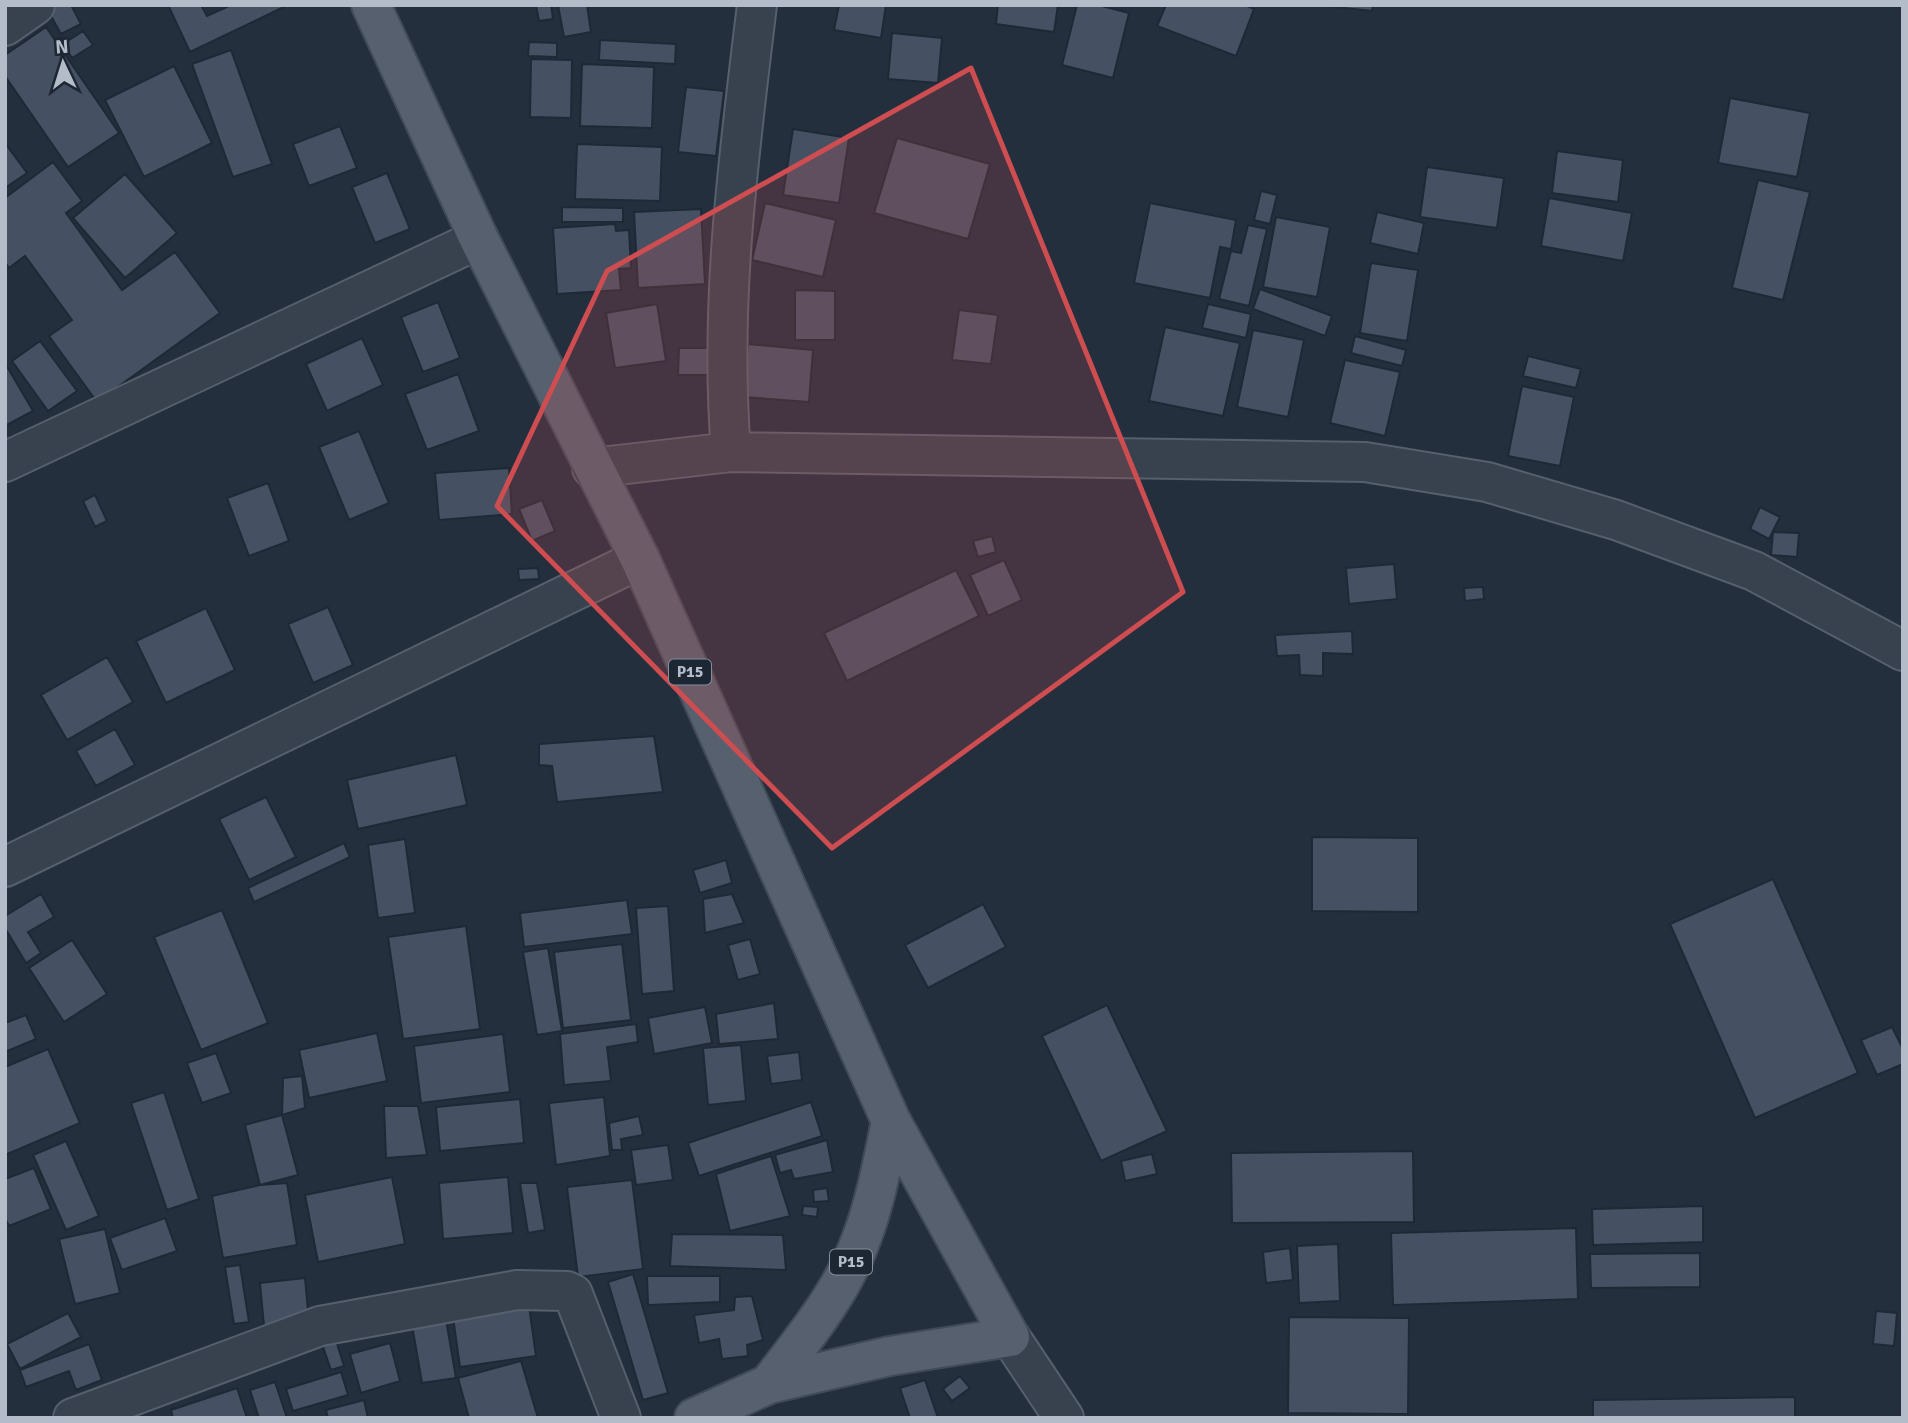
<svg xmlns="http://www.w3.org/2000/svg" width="1908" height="1423" font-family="Signika,sans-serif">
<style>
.building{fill:#455162;stroke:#1f2835;stroke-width:2}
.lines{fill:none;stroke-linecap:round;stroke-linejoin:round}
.minor-casing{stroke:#565f6c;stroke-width:42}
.major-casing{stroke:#414a57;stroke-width:42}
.minor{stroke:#38414e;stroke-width:38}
.major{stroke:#56606e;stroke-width:38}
.marked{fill:#ce4d50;fill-opacity:0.2;stroke:#ce4d50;stroke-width:5;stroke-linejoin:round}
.labels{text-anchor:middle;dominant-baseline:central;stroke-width:7;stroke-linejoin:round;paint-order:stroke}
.shield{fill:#1d2633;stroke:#878f9c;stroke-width:2}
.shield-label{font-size:16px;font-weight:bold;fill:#b4bcc9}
</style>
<rect width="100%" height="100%" fill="#242f3e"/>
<path class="building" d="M49,5h22l10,19 -20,10 -15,-27z
M168,5h33l6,11 24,-11h57l-98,47z
M536,5h15l2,14 -14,2z
M558,5h29l4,27 -27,5z
M839,5h47l-5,33 -47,-8z
M998,5h60l-4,27 -58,-8z
M1077,5h21l31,8 -16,65 -51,-13z
M1166,5h79l9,4 -18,47 -79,-30z
M1317,5h56l-1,6z
M46,27l73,106 -51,34 -63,-91v-21z
M83,31l10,14 -21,13 -9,-14z
M892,33l50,5 -4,45 -50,-4z
M600,40l76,4 -1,20 -76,-4z
M529,42l28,1v14l-29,-1z
M231,50l41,114 -39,13 -41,-113z
M531,59l41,1 -1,58 -41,-1z
M582,64l72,3 -2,61 -72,-2z
M174,66l38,77 -68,34 -39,-77z
M686,87l38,4 -8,65 -38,-4z
M1730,98l80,15 -13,64 -79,-14z
M340,126l17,42 -48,18 -16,-42z
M793,129l56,9 -10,65 -56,-8z
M897,138l93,26 -22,75 -94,-26z
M5,143l22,30 -22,15z
M577,144l85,3 -2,54 -85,-2z
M1557,151l66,9 -5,42 -66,-9z
M53,162l29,39 -16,12 56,77 53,-38 45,61 -123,89 -48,-66 23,-16 -47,-64 -16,12 -4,-6v-64z
M1427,167l77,11 -7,50 -77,-11z
M387,173l23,56 -35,14 -23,-56z
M125,174l52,59 -52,45 -52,-60z
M1758,180l52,12 -27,108 -51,-12z
M1261,191l16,4 -7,29 -16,-4z
M1549,198l83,15 -9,48 -82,-15z
M765,203l71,17 -13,57 -71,-17z
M1150,203l86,17 -5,29 -11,-2 -10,51 -76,-15z
M562,207l61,1v14h-61z
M701,209l4,75 -67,4 -4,-76z
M1377,212l47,11 -6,31 -48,-11z
M1276,217l54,10 -13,70 -54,-10z
M615,224l1,7 13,-1 2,38 -12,1 2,21 -64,4 -4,-66z
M1248,225l19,4 -18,77 -30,-7 12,-48 10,2z
M1371,263l47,7 -11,71 -47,-8z
M1260,289l72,27 -7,20 -72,-27z
M795,290l40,1v49h-40z
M438,302l22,56 -37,14 -22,-55z
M657,304l9,57 -51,7 -9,-55z
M1208,304l43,10 -5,24 -44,-10z
M959,310l39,5 -7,49 -39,-4z
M1165,327l75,16 -17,73 -74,-15z
M1253,330l51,10 -16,77 -51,-10z
M1355,336l51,14 -4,16 -51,-13z
M362,338l21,47 -56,26 -21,-47z
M40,341l37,50 -29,20 -36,-50z
M748,344l65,6 -4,52 -65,-5z
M679,348h33v27h-34z
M1528,356l53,13 -5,19 -53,-12z
M1345,360l55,12 -15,64 -55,-13z
M5,363l28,48 -28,15z
M458,374l21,57 -52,19 -22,-56z
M1522,386l52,11 -14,69 -52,-10z
M359,431l30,72 -40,17 -30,-73z
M509,468l3,46 -73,6 -4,-47z
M268,483l21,58 -40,15 -22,-58z
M95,495l12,26 -12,6 -12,-26z
M542,500l13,31 -23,10 -13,-32z
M1760,507l20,10 -11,22 -19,-10z
M1773,532l26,1 -2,24 -26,-2z
M992,536l4,16 -18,5 -5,-16z
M1004,560l18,40 -34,16 -18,-41z
M1394,564l3,35 -48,5 -3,-36z
M538,568l1,11 -20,1 -1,-11z
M956,570l23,46 -132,65 -23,-48z
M1483,587l1,12 -19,2 -1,-13z
M328,607l25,58 -40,18 -25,-59z
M206,608l29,62 -69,33 -30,-62z
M1352,631l1,23 -30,-1v23l-23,-1 -1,-20 -22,1 -2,-21z
M107,657l26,45 -66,38 -26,-45z
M115,729l20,36 -39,21 -20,-35z
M654,736l9,56 -106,10 -5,-36 -13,-1v-21z
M456,755l11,50 -109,24 -11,-49z
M266,797l30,60 -47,23 -30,-61z
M1312,837l106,1v74l-106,-1z
M405,839l10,74 -37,5 -10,-73z
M344,843l6,14 -96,45 -6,-14z
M726,860l6,23 -32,10 -7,-23z
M1773,879l85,194 -103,45 -85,-194z
M41,894l13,23 -26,15 13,21 -15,10 -21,-35v-12z
M732,894l12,29 -39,10 -2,-34z
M627,900l5,34 -108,13 -4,-34z
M983,904l23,43 -78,41 -23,-43z
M668,906l6,85 -32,3 -6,-86z
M222,910l46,113 -67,27 -47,-113z
M466,926l14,103 -77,10 -15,-102z
M750,939l10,35 -22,6 -10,-35z
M72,940l35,54 -43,28 -35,-54z
M622,944l9,76 -68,8 -9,-76z
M548,948l14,83 -25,4 -14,-83z
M774,1003l4,36 -59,5 -3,-30z
M1107,1005l60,126 -66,30 -59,-125z
M705,1007l7,36 -58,11 -6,-36z
M26,1015l10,24 -31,13v-29z
M636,1024l2,18 -31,5 4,34 -47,4 -4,-51z
M1892,1027l11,22v15l-26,11 -16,-35z
M377,1033l10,48 -78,17 -10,-48z
M503,1034l7,58 -89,11 -7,-57z
M741,1045l5,56 -38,4 -5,-57z
M48,1049l32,74 -75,32v-88z
M799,1052l3,28 -31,4 -4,-28z
M216,1053l15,40 -29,10 -15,-40z
M302,1076l3,32 -23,7 1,-37z
M164,1092l35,107 -32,11 -36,-107z
M604,1097l6,59 -54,9 -7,-62z
M520,1099l4,44 -84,8 -4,-44z
M811,1102l11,34 -123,40 -11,-33z
M384,1106h34l9,49 -41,3z
M282,1115l16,60 -38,10 -15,-60z
M639,1116l4,19 -22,4 1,11h-10l-3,-27z
M827,1140l6,32 -39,7 -3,-9 -11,3 -5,-18z
M66,1141l33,75 -33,14 -33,-75z
M668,1145l5,35 -37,5 -5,-35z
M1413,1151l1,71 -182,1 -1,-70z
M1152,1154l5,20 -32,7 -4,-20z
M771,1156l19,60 -60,15 -14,-57z
M34,1168l17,41 -42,17 -4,-8v-39z
M392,1177l13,67 -87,18 -13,-67z
M508,1177l5,56 -70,6 -4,-56z
M632,1180l11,89 -65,8 -11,-90z
M287,1183l10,62 -74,13 -11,-62 48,-11z
M520,1183h17l8,47 -17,3z
M827,1188l2,13 -15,1 -1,-12z
M803,1206l15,1 -1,10 -15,-2z
M1703,1206v36l-110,3 -1,-36z
M165,1218l12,33 -55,19 -12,-32z
M1576,1228l2,71 -185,6 -2,-72z
M105,1229l15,64 -45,11 -16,-65z
M672,1234l111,1 3,35 -116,-4z
M1338,1244l2,57 -41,2 -2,-57z
M1290,1248l3,32 -27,3 -3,-31z
M1700,1253v34l-109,1 -1,-34z
M240,1265l9,57 -15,2 -9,-57z
M633,1274l35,119 -25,7 -35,-118z
M647,1276h73v26l-72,3z
M305,1278l4,44 -45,4 -4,-43z
M752,1296l11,44 -16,5 1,11 -26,3 -3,-20 -20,4 -5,-28 40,-5 1,-13z
M528,1299l8,57 -76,11 -8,-57z
M1876,1311l21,2 -3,33 -21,-2z
M68,1313l13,24 -61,32 -13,-25z
M445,1314l11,64 -34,5 -11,-64z
M1289,1317l120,1 -1,96 -120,-1z
M333,1331l11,35 -13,4 -12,-35z
M390,1343l10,38 -39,12 -11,-39z
M89,1344l13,36 -26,10 -7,-19 -43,16 -6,-17z
M521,1361l17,57h-69l-11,-40z
M341,1372l7,23 -55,16 -7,-22z
M960,1376l10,12 -18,13 -9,-12z
M925,1380l13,38h-28l-10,-30z
M275,1382l12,36h-28l-9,-28z
M237,1388l10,30h-74l-2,-8z
M1795,1397v21h-202v-18z
M364,1400l4,18h-40l-2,-8z"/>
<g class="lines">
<defs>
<path id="minor" d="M5,26l30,-21
M731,452c-12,-151 8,-298 26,-447
M5,462l474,-223
M592,468l139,-16 634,10 122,20 129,38 138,51 149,80
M5,867l635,-308
M1010,1337l54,81
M73,1418l247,-92 197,-36 50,1 6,3 48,124"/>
<path id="major" d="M371,5l108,234 161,320 251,562 119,216 -120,19 -121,28 -75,34
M769,1384c35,-46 74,-92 93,-147 14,-37 21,-77 29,-116"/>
</defs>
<use href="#minor" class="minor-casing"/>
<use href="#major" class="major-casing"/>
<use href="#minor" class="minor"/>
<use href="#major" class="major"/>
</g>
<path class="marked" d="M971,68l212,524 -351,256 -335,-342 110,-235z"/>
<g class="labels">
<g class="shield">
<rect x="669" y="659.5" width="42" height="25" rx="5"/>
<rect x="830" y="1249.5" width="42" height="25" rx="5"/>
</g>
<g class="shield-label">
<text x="690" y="672">P15</text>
<text x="851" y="1262">P15</text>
</g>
</g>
<rect width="1908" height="1423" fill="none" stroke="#b4bcc9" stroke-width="14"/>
<g transform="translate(63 63) rotate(356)" stroke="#1d2633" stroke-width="5" paint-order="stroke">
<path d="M0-5L12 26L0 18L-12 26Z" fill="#b4bcc9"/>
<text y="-10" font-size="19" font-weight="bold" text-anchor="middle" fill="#b4bcc9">N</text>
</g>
</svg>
